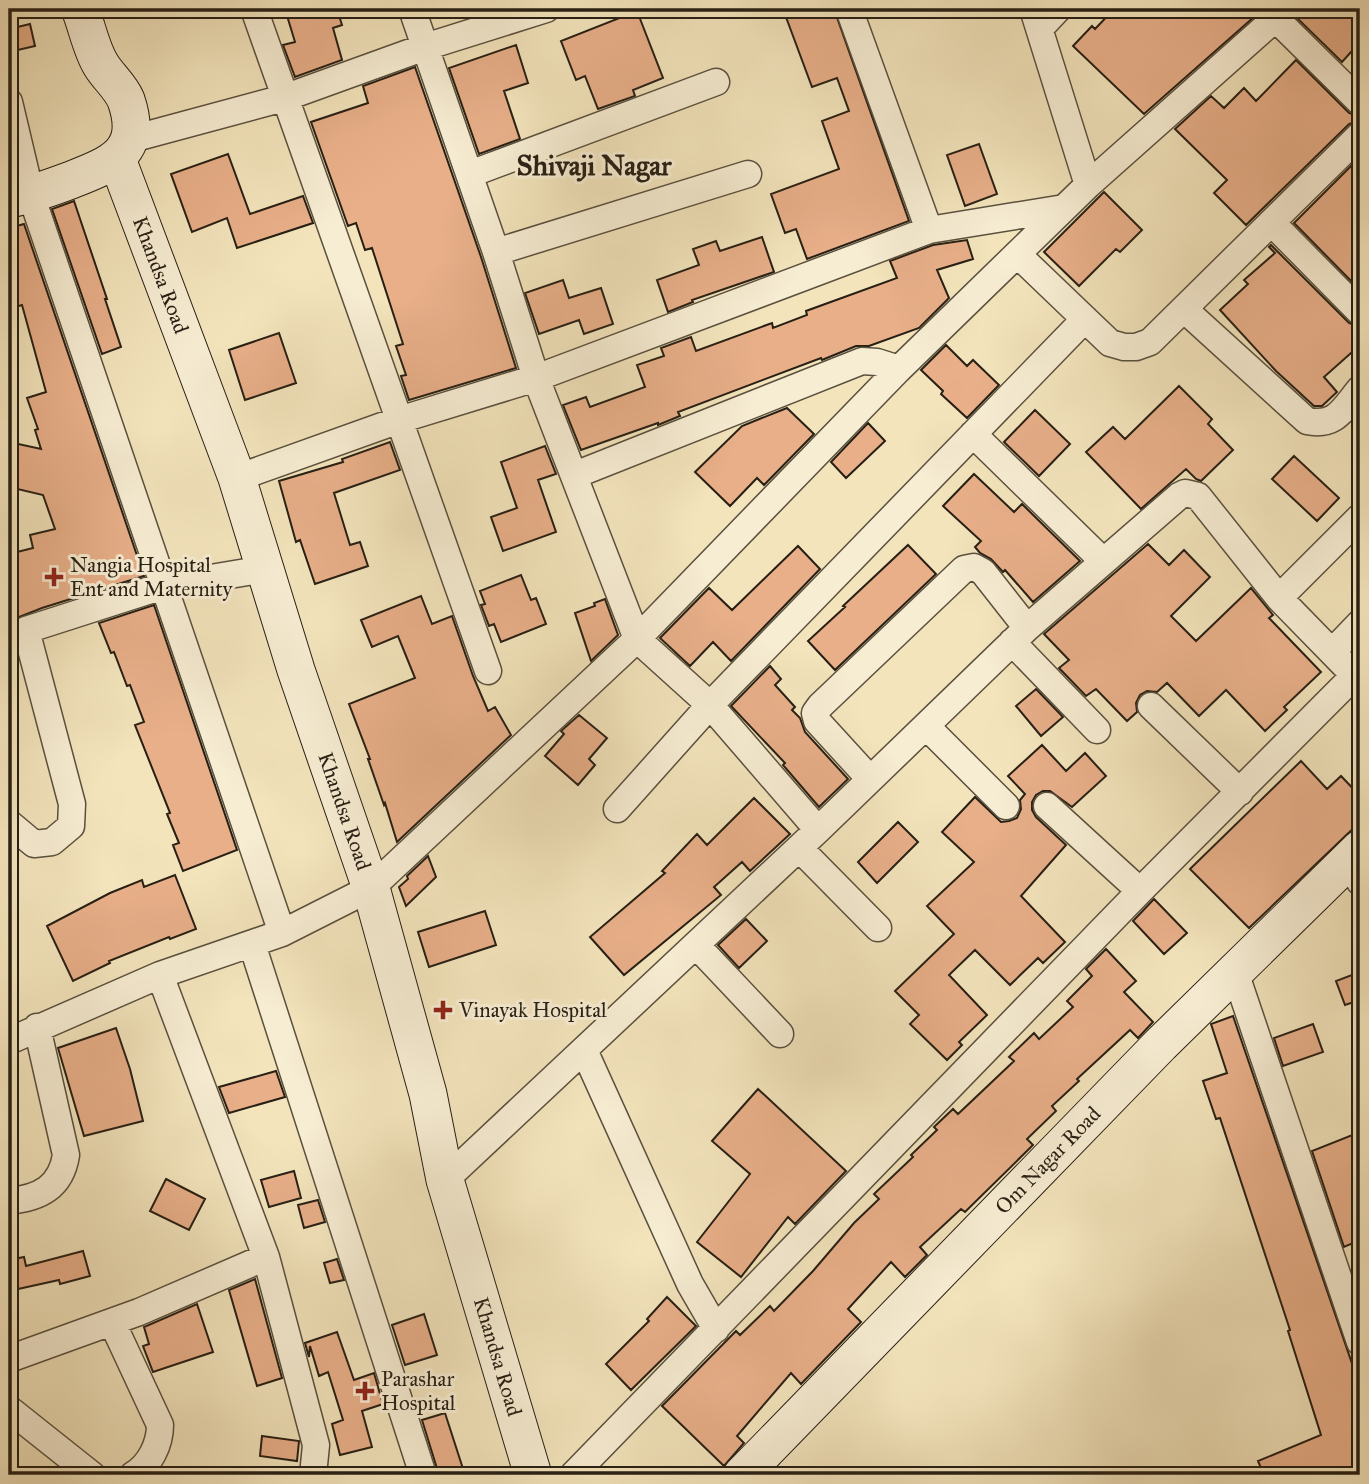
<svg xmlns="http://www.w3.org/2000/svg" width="1369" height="1484" font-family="'IM FELL Great Primer',serif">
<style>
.building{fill:#e8af89;stroke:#271f14;stroke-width:2}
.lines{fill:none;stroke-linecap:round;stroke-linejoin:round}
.street-casing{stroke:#5a503e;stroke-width:29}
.secondary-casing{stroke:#271f14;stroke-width:39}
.street{stroke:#f7edd3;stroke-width:26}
.secondary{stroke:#f7edd3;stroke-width:37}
.poi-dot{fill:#8f2418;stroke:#f7edd3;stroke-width:2.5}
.labels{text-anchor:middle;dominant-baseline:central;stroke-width:6;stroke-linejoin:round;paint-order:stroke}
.street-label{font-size:21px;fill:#271f14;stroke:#f7edd3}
.poi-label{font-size:21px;fill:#271f14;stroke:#f7edd3;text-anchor:start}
.district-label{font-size:28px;font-weight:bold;fill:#271f14;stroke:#f7edd3}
</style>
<rect width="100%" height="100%" fill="#f3e4bc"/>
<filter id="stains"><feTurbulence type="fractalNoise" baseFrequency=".00286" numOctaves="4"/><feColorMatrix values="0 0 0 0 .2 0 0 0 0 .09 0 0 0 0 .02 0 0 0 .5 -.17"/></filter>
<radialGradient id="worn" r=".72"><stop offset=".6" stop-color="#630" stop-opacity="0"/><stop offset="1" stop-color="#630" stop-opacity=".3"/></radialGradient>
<path class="building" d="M285,9h52l5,16 -9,3 9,32 -47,17 -12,-32 12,-3z
M783,9h51l75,212 -102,38 -11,-30 -11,4 -14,-39 68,-25 -17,-48 27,-10 -12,-33 -25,9z
M1114,9h149l-119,105 -71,-68 19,-20 3,3z
M1301,9h59v33l-18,20 -44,-43z
M637,11l26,67 -30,12 2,6 -37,13 -13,-33 -9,4 -15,-39z
M30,24l5,22 -26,6v-23z
M516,45l12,38 -24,8 16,48 -41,15 -30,-86z
M1296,60l53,53 11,4v3l-11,4 -103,101 -32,-32 13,-13 -52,-51 36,-33 13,12 20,-20 12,13z
M415,67l66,190 35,111 -107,32 -8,-24 5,-1 -10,-29 7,-2 -31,-96 -7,2 -9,-27 -8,3 -37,-104 57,-19 -5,-17z
M979,144l18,50 -32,12 -18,-51z
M228,154l22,60 53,-18 10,27 -76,25 -10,-30 -35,14 -21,-58z
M1360,157v133l-66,-67z
M1104,192l38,38 -22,22 -4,-3 -37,37 -35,-34z
M74,201l33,98h-2l16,48 -19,7 -50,-145z
M24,224l120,352 -102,32 -33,13v-67l24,-6 -3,-13 25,-6 -12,-34 -34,-8v-45l32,7 -6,-19 3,-1 -11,-31 19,-6 -24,-87 -13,4v-81z
M762,237l12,35 -82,28 1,2 -25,10 -11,-32 42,-15 -6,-16 23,-8 4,10z
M967,240l6,19 -36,11 12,28 -30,30 -50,18h-13l-34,14 -1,-2 -143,54 2,4 -22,9v-2l-77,27 -18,-45 23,-8 4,10 55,-20 -8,-22 27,-9 -3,-8 30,-11 5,14 76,-28 1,5 34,-13 -1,-4 91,-33 -7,-17 43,-16z
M1271,245l78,78 11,4v18l-36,32 13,15 -15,14h-8l-38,-35 -56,-61 28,-26 -4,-4 31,-27 -6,-6z
M563,280l6,18 32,-10 12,36 -29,10 -5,-14 -40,14 -14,-41z
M279,333l17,50 -51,17 -16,-50z
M946,345l21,21 6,-6 26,25 -32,33 -26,-24 2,-3 -22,-21z
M1179,386l33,33 -4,5 25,26 -32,31 -5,-2 -10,-10 -45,40 -55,-57 27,-25 12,12z
M787,408l27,26 -50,51 -7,-7 -27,28 -35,-34 47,-46z
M1035,410l35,34 -31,32 -35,-34z
M868,423l17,18 -39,37 -15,-16z
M390,442l10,28 -66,23 16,52 10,-3 8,24 -53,18 -15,-44 -4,2 -17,-61 64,-19 -1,-3z
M545,446l11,28 -18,6 18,52 -53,19 -12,-34 26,-9 -16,-46z
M1294,456l45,42 -22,23 -45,-42z
M974,474l40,38 8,-8 58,57 -47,41 -28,-32 -2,2 -12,-13 -11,-6 -5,-6 6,-6 -38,-35z
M1148,544l21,21 15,-15 26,27 -39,39 25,25 55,-53 22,27 -4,3 52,54 -37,35 3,3 -22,21 -39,-41 -27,26 -32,-33 -10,9 -10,-1 -7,4 -4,8 1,9 -10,9 -31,-32 -10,7 -27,-28 10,-8 -25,-26z
M908,545l28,29 -101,96 -27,-29 37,-34 -2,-1z
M798,546l22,23 -89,92 -18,-19 -23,24 -30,-28 49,-50 23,22z
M521,575l10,25 5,-2 10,26 -45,18 -7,-18 -5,2 -8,-21 4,-1 -5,-13z
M421,596l11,28 20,-8 21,60 15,35 7,-4 16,28 -114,107 -12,-39 -1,2 -16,-46h2l-21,-55 66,-26 -17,-42 -26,11 -11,-27z
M605,599l13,36 -27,26 -16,-48 20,-7 -1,-3z
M154,605l83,245 -54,21 -10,-26 6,-2 -12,-29 3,-1 -35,-88 9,-3 -14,-37 -3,1 -13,-34 -3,1 -12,-30z
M770,666l11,13 -6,6 20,22 -3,3 8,8 5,14 43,47 -29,28 -36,-42 2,-2 -54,-57z
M1036,689l27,28 -22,19 -25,-30z
M579,715l28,23 -18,21 6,6 -17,20 -33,-29 19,-22 -3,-3z
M1042,745l24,26 19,-18 21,23 -34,31 -22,-16h-7l-7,4 -4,7v8l4,7 30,28 -45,51 44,46 -22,21 -5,-5 -28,27 -35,-35 -26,25 38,40 -28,27 3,3 -15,15 -37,-36 9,-9 -24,-24 59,-57 -27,-28 47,-44 -32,-30 33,-35 26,25 8,-1 8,-3 4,-9 -1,-9 5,-6 -17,-18z
M1301,761l26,28 14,-13 19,20v26l-111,106 -59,-59z
M754,798l36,36 -40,37 -8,-9 -28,25 7,8 -97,80 -34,-38 75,-64 -3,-2 35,-37 10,11z
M898,822l20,20 -41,41 -19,-21z
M428,856l8,21 -30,29 -7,-19 9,-8 -1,-3z
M175,875l21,54 -26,10 -1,-2 -60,24 1,2 -37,18 -26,-55 63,-33 32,-13 2,7z
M1154,899l33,34 -23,21 -31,-33z
M485,911l11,34 -67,22 -11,-35z
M746,919l21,22 -28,27 -21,-23z
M1106,949l30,32 -12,11 29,30 -15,16 -8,-8 -53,49 2,2 -27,25 4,5 -29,28 6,6 -68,67 -4,-3 -41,38 7,8 -22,22 -14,-15 -43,47 13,13 -60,62 -10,-11 -54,63 7,7 -20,23 -62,-60 74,-75 4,4 30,-29 4,5 39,-40 41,-48 25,-24 -5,-5 39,-37 -2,-2 26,-25 -3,-3 19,-18 5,5 56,-53 -5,-4 25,-24 5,6 34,-32 -6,-6 25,-25 -6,-7z
M1360,972v28l-15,5 -9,-24z
M1233,1016l127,371v88h-96l-6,-14 63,-26 -33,-104 2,-1 -70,-212 -4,1 -13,-38 24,-8 -16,-49z
M1313,1024l10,28 -40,14 -9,-28z
M116,1028l14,41 13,52 -59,15 -26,-88z
M276,1071l9,26 -56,16 -10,-26z
M758,1089l88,82 -51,53 -7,-7 -47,60 -44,-35 53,-68 -38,-33z
M1360,1132v108l-16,7 -32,-96z
M294,1171l7,27 -32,9 -8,-27z
M166,1179l39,20 -16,31 -39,-19z
M318,1200l7,22 -21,6 -6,-23z
M83,1251l7,25 -30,8 -1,-4 -50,11v-31l15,-3 2,9z
M337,1259l7,21 -14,3 -6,-20z
M255,1279l27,99 -25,8 -28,-96z
M667,1297l29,29 -65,64 -25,-26 43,-43 -2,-2z
M197,1304l16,48 -60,20 -10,-26 6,-2 -5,-17z
M424,1314l13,41 -32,10 -13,-40z
M337,1332l17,48 20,-7 9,31 -21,7 10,36 -32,8 -8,-31 11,-4 -15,-48 -9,4 -9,-30 -1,11 -4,-14z
M445,1413l20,62h-26l-17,-55z
M262,1436l37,5 -2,20 -37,-5z"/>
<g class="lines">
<defs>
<path id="street" d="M254,9l234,662
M412,9l84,243 40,126 101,261 73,66 108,125
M849,9l80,221
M1033,9l55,176
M1276,19l84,83
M1040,28l18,-19
M9,102l22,93 251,738
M128,140l156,-42 141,-51 121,-38
M470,174l246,-92
M1272,223l88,89
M496,252l252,-78
M1017,254l93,89 14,4h12l14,-5 210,-207
M1185,310l122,111c29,6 36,-12 53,-32
M973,434l130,127
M575,475l287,-114 15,1 22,7
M237,478l162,-58 137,-42 393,-148 135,-22
M1279,598l81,-81
M9,638l17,-8 137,-44 102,-17
M1012,642l85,88
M1332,652l28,-29
M1151,706l89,86
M926,726l80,80
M870,779l-53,-58 -2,-8 5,-7 144,-137 10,-2 9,5 44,56
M1047,806l93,85
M617,809l93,-104 375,-386
M9,823l25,21 18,-2 19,-16 1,-22 -46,-174
M799,848l79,80
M1352,858l8,24
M252,944l171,531
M696,945l84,89
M1235,972l125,370
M160,975l106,282 50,188 -3,30
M9,1041l151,-66 122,-42 89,-45 266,-249 262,-270 189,-184 198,-176
M584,1050l106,234 26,45
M445,1180l373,-350 209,-202 152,-132 6,-3 13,3 81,102 81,83
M9,1201c31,-3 52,-14 57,-46l-29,-128
M112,1322l48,103c0,19 -10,40 -27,50
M9,1359l130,-47 127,-55
M9,1409l83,66
M573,1475l567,-584 215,-216"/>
<g id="secondary">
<path id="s1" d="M117,159l120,319 59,192 75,218 57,206 17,86 88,295"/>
<path d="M9,199c22,-4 41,-11 62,-19 41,-16 73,-28 55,-80 -6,-14 -17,-22 -25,-35 -10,-16 -14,-39 -21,-56"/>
<path id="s2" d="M742,1475l419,-431 199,-195"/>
</g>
</defs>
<use href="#street" class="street-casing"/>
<use href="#secondary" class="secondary-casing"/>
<use href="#street" class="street"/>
<use href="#secondary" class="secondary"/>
</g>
<g class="poi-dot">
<path d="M50.5 566.5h7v7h7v7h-7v7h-7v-7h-7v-7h7z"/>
<path d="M439.5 999.5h7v7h7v7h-7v7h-7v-7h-7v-7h7z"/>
<path d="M361.5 1380.5h7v7h7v7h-7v7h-7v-7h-7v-7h7z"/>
</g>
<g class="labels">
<g class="street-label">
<text stroke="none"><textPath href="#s1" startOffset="124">Khandsa Road</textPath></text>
<text stroke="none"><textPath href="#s1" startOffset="691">Khandsa Road</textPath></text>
<text stroke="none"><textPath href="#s2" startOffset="439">Om Nagar Road</textPath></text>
<text stroke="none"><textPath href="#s1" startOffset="1258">Khandsa Road</textPath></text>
</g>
<g class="poi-label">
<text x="70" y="565">Nangia Hospital<tspan x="70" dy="24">Ent and Maternity</tspan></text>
<text x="459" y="1010">Vinayak Hospital</text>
<text x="381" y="1379">Parashar<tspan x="381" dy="24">Hospital</tspan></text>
</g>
<g class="district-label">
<text x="594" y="165">Shivaji Nagar</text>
</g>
</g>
<rect width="1369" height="1484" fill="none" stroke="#f3e4bc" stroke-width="35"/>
<rect x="10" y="10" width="1348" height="1463" fill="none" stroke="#271f14" stroke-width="3.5"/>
<rect x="18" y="18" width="1334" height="1449" fill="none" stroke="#271f14" stroke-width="2"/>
<rect width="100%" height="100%" filter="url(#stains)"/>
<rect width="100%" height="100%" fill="url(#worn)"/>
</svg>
